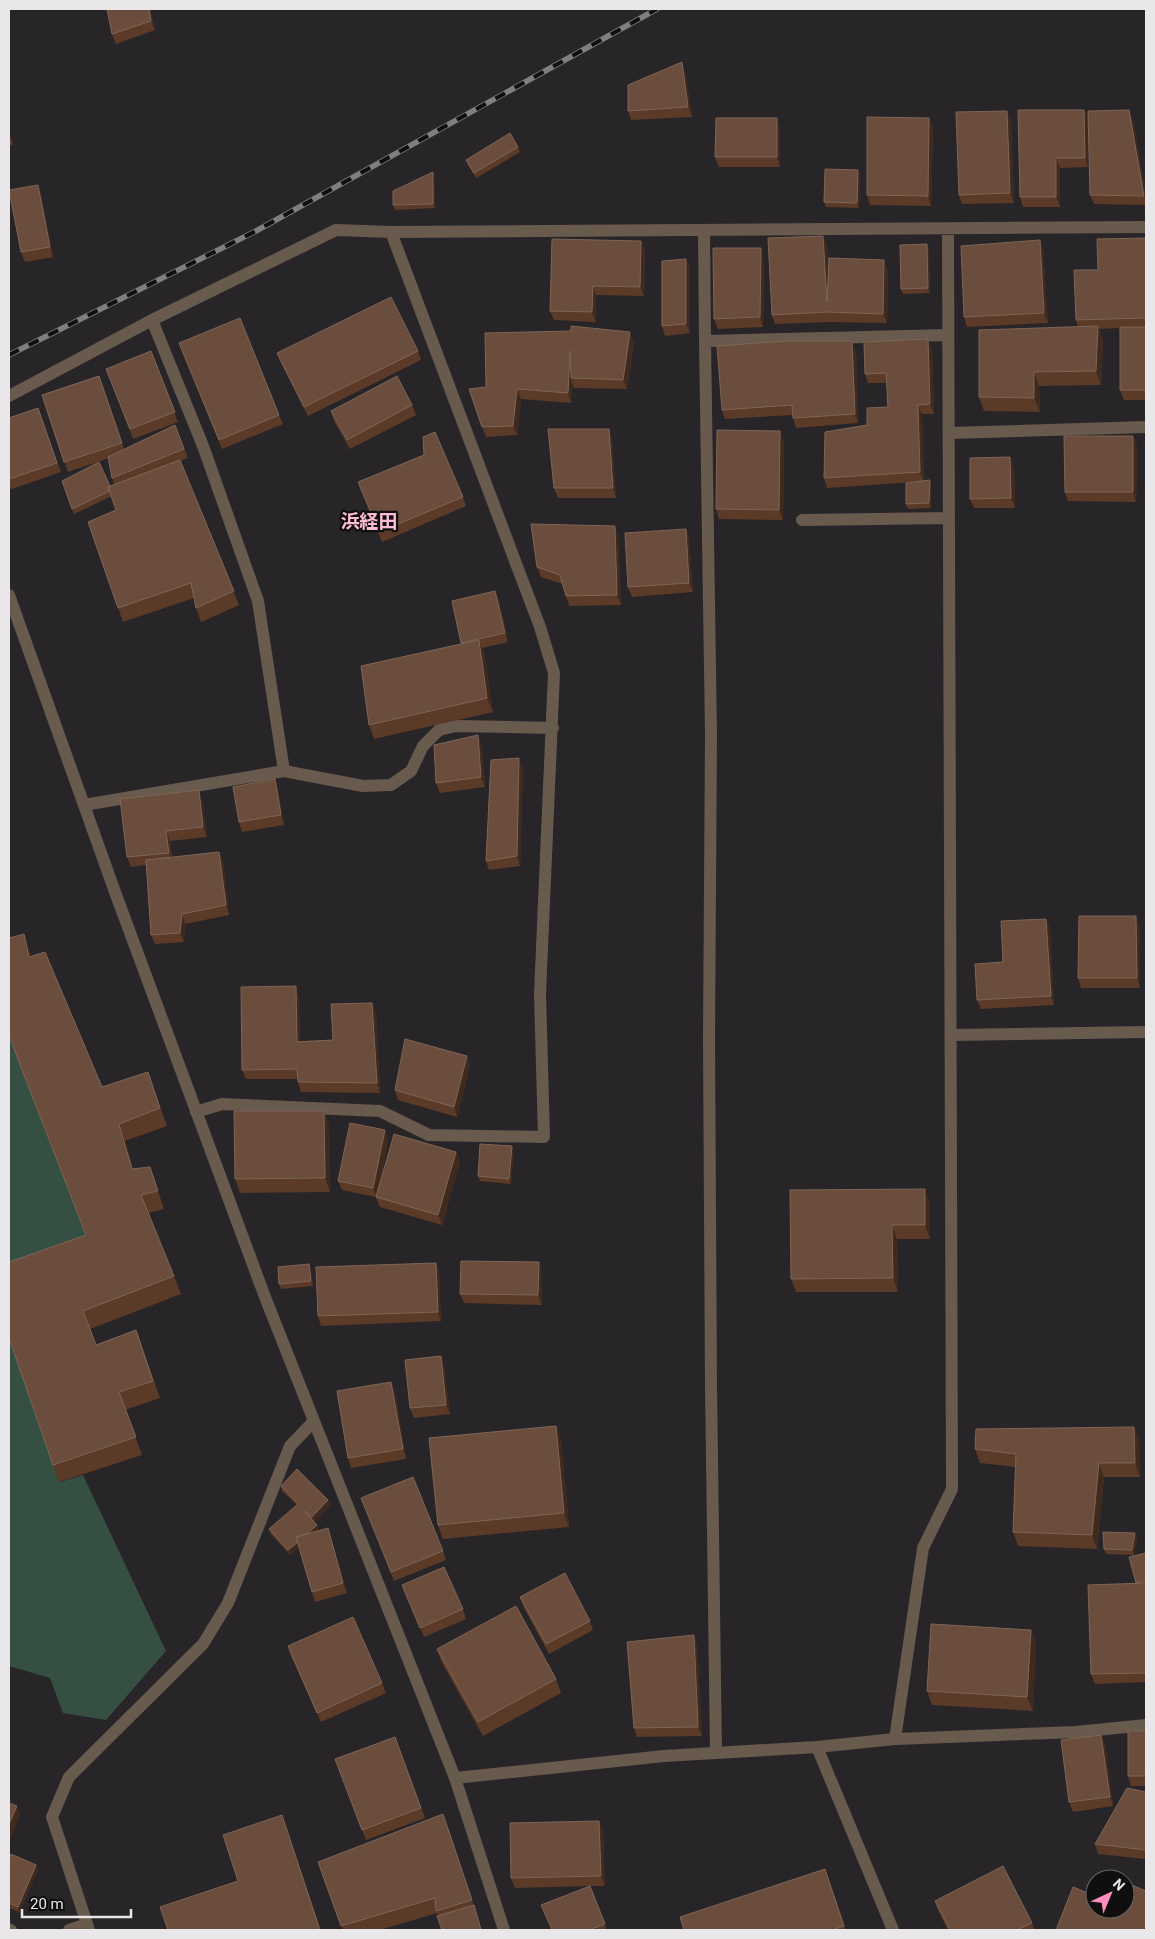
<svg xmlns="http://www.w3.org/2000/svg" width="1155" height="1939" font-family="Roboto,'Noto Sans JP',sans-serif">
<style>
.grass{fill:#354f42}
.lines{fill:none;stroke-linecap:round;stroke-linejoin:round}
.minor{stroke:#695a4e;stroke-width:12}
.rail-casing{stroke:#817e81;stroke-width:5.5}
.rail{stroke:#100f10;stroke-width:4;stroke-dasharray:11;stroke-linecap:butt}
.wall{fill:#5b3a27}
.shaded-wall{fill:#402a1e}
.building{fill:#6a4d3c;stroke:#7e6557}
.labels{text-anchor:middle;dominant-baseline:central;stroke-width:4.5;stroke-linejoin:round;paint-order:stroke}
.neighbourhood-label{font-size:19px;font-weight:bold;fill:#febdd5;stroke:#100f10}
</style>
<rect width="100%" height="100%" fill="#282528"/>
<path class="grass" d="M9,1037l84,215 -84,30z
M9,1337l51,145 23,-7 83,176 -60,69 -43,-7 -13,-35 -41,-12z"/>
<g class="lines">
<path class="minor" d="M704,230l1,111 243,-6
M152,320l51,126 55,155 26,170
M705,341l6,393 -2,304 2,348 5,367
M9,396l143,-76 184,-90 55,2 755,-5
M949,433l197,-6
M802,520l147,-2
M9,595l106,297 150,405 190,481 49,152
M84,805l200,-34 79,15 28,-1 20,-14 12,-25 16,-16 17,-4 97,2
M951,1035l195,-3
M196,1112l26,-8 158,7 49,24 115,2 -4,-143 14,-321 -14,-46 -149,-395
M895,1739l28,-191 29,-59 -4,-1260
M817,1747l76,183
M455,1778l209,-22 153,-9 78,-8 181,-7 70,-7
M9,1929l2,1
M69,1930l18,-6
M89,1930l-37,-113 17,-40 134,-133 25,-41 62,-157 24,-25"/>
<defs>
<path id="rail" d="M9,355l247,-124 401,-222"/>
</defs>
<use href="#rail" class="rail-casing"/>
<use href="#rail" class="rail"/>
</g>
<path class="wall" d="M107,9h43l5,21 -39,14 -4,-10z
M685,72l7,45 -61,3 -3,-9z
M1084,110l4,9v48l-28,1v39h-37l-3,-10z
M1007,111l4,10 3,82 -52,1 -3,-9z
M929,118l4,9 -2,79 -61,-1 -3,-10z
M1133,120l13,76v9l-52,-1 -4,-9z
M780,128v39h-61l-4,-10z
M9,133l4,11 -4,2z
M518,147l2,5 -44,26 -8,-13 -2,-5z
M858,170l2,5 -1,33 -33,-1 -2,-5z
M434,177l1,31 -40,2 -2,-5z
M41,195l12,62 -28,5 -4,-10z
M1146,238v162h-22l-4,-10v-62l-21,1 4,11 -2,45 -62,1 1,26 -56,-1 -5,-14 99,-70 -2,-7 22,-50z
M1040,240l3,10 5,73 -81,4 -3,-10z
M927,244l2,5 1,44 -27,1 -2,-5z
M827,245l1,27 60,-2 -1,53 -56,-1 -56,2 -3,-9z
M645,250l-1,46 -48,-1v27l-42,-2 -4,-9z
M764,258l-1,69 -45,2 -4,-10z
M686,259l4,10v64l-25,3 -3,-10z
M634,342l-7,47 -53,-1 -2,-5 -1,20 -50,-4 -4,36 -31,2 -17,-48 17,-2z
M179,343l100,72 4,9 -61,25z
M932,349l2,65h-12l2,67 7,4v23l-23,1 -2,-5 9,-22 -88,6 -3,-10 43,-53 21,-18 -1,-24h-19l-3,-9z
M151,351l27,71 -45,17 -27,-70z
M418,351l3,9 -113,56 -27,-53 -4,-10z
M856,351l2,72 -62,5 -3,-10 -1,-3 -67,4 -3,-9z
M99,376l25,73 51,-24 13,33 -8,3 59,144 -38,17 -5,-14 -2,-10 -71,24 -35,-100 28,-12 -4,-14 -38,18 -12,-33 48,5 4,-2 -2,-6 -3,-20 -41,14 -26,-77z
M412,405l4,10 -66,34 -16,-28 -3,-10z
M38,408l23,64 -52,18v-72z
M612,439l4,59h-58l-4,-10z
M784,441l-1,79 -64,-1 -3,-10z
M1137,446l-1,56 -68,-1 -3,-9z
M1014,467l1,41h-41l-4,-9z
M358,482l105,15 3,9 -84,36z
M686,529l3,10 4,53 -61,5 -4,-10z
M618,536l3,69 -52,1 -6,-22 -22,-7 -4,-10z
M495,591l4,9 9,42 -26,6 2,5 9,59 -119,27 -5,-14 93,-82z
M482,745l3,42 -45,6 -4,-10z
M523,768l-3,98 -31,4 -3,-9z
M275,779l3,10 6,36 -42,7 -3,-10z
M202,799l5,38 -37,4 2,16 47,-5 4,9 6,54 -44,9 -1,18 -29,2 -4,-9 -4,-70 -16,2 -4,-10z
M1140,926v62h-59l-3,-10z
M1050,928l4,77 -73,4 -4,-9z
M24,934l7,22 71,131 46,-15 19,54 -42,15 8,28 17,-2 14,42 -16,4 26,63 7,18 -91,35 6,16 40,-15 24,68 -35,12 17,45 -83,27 -50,-144 77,-103 -77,-198v-99z
M299,996l1,45 33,-1 43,-27 4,80 -79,-1 -3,-10v-3h-52l-4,-9z
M467,1056l3,9 -13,52 -59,-17 -3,-10z
M324,1111l5,14 1,67 -90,1 -5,-14z
M388,1140l-8,44 76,-32 4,9 -18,64 -62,-18 -4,-10 -34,-7 -4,-9z
M514,1151l-3,33 -31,-3 -2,-5z
M930,1203v36h-33l1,53h-102l-5,-13z
M436,1263l3,10 2,48 -120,5 -3,-10z
M311,1269l2,17 -32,3 -2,-5z
M542,1272v33l-78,-2 -4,-9z
M444,1366l6,48 -36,4 -4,-10z
M395,1392l11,67 -55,9 -3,-10z
M556,1426l5,14 8,87 -126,12 -5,-14z
M1134,1427l5,14 1,36h-36l-7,72 -79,-3 -5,-14 3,-65 -36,-4 -5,-14z
M281,1486l47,14 2,5 -16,17 5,8 -1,1 13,7 16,55 -32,9 -3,-10 -13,-45 -9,8 -19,-21 -2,-5 28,-24 -15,-14z
M365,1507l78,44 3,9 -52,21z
M1137,1538l-3,17 -28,-1 -2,-5z
M1146,1553v129l-51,2 -4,-10 45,-90z
M402,1585l61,24 3,10 -42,18z
M520,1597l70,24 3,9 -44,24 -26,-48z
M1031,1630l5,14 -3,67 -101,-6 -5,-14z
M697,1644l5,92 -65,1 -3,-9z
M288,1646l94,37 4,10 -65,29 -30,-66z
M437,1649l119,30 5,14 -78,43 -41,-73z
M1146,1731v55h-15l-3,-10z
M1101,1735l4,9 8,62 -40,6 -4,-10z
M395,1737l30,81 -59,22 -31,-81z
M1146,1792v67l-48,-5 -3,-10z
M448,1828l34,102h-40l-5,-17 -57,17h-37l-25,-68z
M603,1831l2,55h-15l17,44h-56l38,-44 -74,2 -4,-10z
M9,1859l27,6 2,5 -19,42 -10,-4z
M825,1869l21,61h-162z
M935,1901l97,22 3,7h-87l-10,-20z"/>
<path class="shaded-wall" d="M149,9h1l5,21 -4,-9z
M682,62l3,10 7,45 -4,-10z
M1084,110l4,9v48l-3,-9z
M1129,110l4,10 13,76v5l-2,-5z
M1007,111l4,10 3,82 -4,-10z
M777,118l3,10v39l-3,-10z
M929,118l4,9 -2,79 -3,-10z
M1056,158l4,10v39l-4,-10z
M858,170l2,5 -1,33 -2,-5z
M433,172l1,5 1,31 -2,-4z
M38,185l3,10 12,62 -3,-10z
M823,236l4,9 3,67 -3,-10z
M1040,240l3,10 5,73 -4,-10z
M641,241l4,9 -1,46 -4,-9z
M927,244l2,5 1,44 -2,-5z
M761,248l3,10 -1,69 -3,-10z
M686,259l4,10v64l-4,-9z
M884,260l4,10 -1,53 -4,-9z
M593,286l3,9v27l-4,-10z
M1098,326l5,14 -2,45 -5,-14z
M630,332l4,10 -7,47 -4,-9z
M928,339l4,10 2,65 -4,-10z
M852,341l4,10 2,72 -3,-9z
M570,351l1,27 1,5 -1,20 -3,-10z
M1034,372l5,14 1,26 -6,-14z
M517,389l4,10 -4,36 -4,-9z
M918,405l4,9 2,67 -4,-9z
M609,429l3,10 4,59 -3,-10z
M780,431l4,10 -1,79 -4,-10z
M1133,436l4,10 -1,56 -3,-10z
M1010,457l4,10 1,41 -4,-10z
M930,480l1,5v23l-2,-5z
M615,526l3,10 3,69 -4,-10z
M686,529l3,10 4,53 -4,-9z
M495,591l4,9 9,42 -3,-9z
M479,640l5,13 9,59 -6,-14z
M478,735l4,10 3,42 -4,-10z
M519,758l4,10 -3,98 -3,-10z
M275,779l3,10 6,36 -3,-10z
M199,790l3,9 5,38 -4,-10z
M166,831l4,10 2,21 -3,-9z
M219,852l4,9 6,54 -3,-10z
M182,914l3,10 -1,18 -4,-9z
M1136,916l4,10v62l-3,-10z
M1046,919l4,9 4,77 -3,-9z
M24,934l6,17 5,24 -6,-18z
M296,986l3,10 1,55 -3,-9z
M372,1003l4,10 4,80 -3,-10z
M467,1056l3,9 -13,52 -3,-10z
M324,1111l5,14 1,67 -5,-14z
M119,1124l6,17 13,46 -6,-18z
M385,1130l3,10 -11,58 -4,-10z
M512,1146l2,5 -3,33 -2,-5z
M456,1152l4,9 -18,64 -4,-10z
M925,1189l5,14v36l-5,-14z
M892,1225l5,14 1,53 -5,-14z
M539,1262l3,10v33l-4,-10z
M436,1263l3,10 2,48 -3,-9z
M309,1264l2,5 2,17 -2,-5z
M441,1356l3,10 6,48 -4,-9z
M391,1382l4,10 11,67 -3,-10z
M556,1426l5,14 8,87 -5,-14z
M1134,1427l5,14 1,36 -5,-14z
M1099,1463l5,14 -7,72 -5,-14z
M328,1500l2,5 -16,17 -2,-5z
M317,1525l2,5 -29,25 -2,-5z
M328,1528l3,10 16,55 -4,-10z
M1135,1533l2,5 -3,17 -2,-5z
M1031,1630l5,14 -3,67 -6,-14z
M694,1635l3,9 5,92 -4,-9z
M1101,1735l4,9 8,62 -3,-9z
M17,1806l3,10 -11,26v-18z
M282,1815l6,18 33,97h-1z
M599,1821l4,10 2,55 -4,-10z
M36,1865l2,5 -19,42 -1,-5z
M1096,1909h7l-5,13 -3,-10z
M1146,1922v8h-3z"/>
<path class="building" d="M107,9h42l2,12 -39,13z
M682,62l6,45 -60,4v-26z
M1018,110h66l1,48h-29v39h-36z
M1129,110l15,86 -54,-1 -2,-84z
M1007,111l3,82 -51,2 -3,-83z
M867,117l62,1 -1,78 -61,-1z
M716,118h61v39h-62z
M510,133l8,14 -44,26 -8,-13z
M825,169l33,1 -1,33 -33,-1z
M433,172v32l-40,1v-14z
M38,185l12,62 -29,5 -12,-62z
M823,236l4,66 2,-44 55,2 -1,54 -56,-2 -55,3 -4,-77z
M1146,238v80l-70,2 -2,-50h24l-1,-31z
M552,239l89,2 -1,46 -47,-1 -1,26 -42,-1z
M1040,240l4,73 -80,4 -3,-71z
M927,244l1,44 -27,1 -1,-44z
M713,248h48l-1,69 -46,2z
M686,259v65l-24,2v-65z
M391,297l27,54 -114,56 -27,-54z
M240,318l39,97 -60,25 -40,-97z
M571,326l59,6 -7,48 -52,-2 -1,-27 -2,42 -51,-4 -4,37 -31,1 -13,-38 17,-2 -1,-54 86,-2z
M1098,326l-2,45 -62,1v26l-55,-1v-67z
M1120,327h26v63h-26z
M928,339l2,65 -12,1 2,67 -96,6 1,-46 42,-7v-17l21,-1 -2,-34 -21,1 -1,-32z
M786,341h66l3,73 -62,4 -1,-13 -70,5 -5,-64z
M151,351l24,61 -45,17 -24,-60z
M99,376l23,67 -58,19 -22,-67z
M397,376l15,29 -65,35 -16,-29z
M38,408l19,55 -48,16v-61z
M175,425l9,24 -72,29 -4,-21z
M548,429h61l4,59h-59z
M717,430l63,1 -1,79 -63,-1z
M435,432l28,65 -84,35 -21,-50 66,-27 -1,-18z
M1064,436h69v56h-68z
M1010,457l1,41 -41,1v-41z
M180,460l54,131 -38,17 -5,-25 -73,25 -30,-86 28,-12 -8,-23z
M99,462l11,24 -2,1 2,4 -38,18 -10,-28z
M930,480l-1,23 -23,1v-21z
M531,524l84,2 2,69 -51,1 -6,-21 -23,-8z
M686,529l3,54 -61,4 -3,-54z
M495,591l10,42 -44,10 -9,-42z
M479,640l8,58 -118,27 -8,-59z
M478,735l3,42 -45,6 -2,-38z
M519,758l-2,98 -31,5 5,-101z
M275,779l6,36 -42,7 -6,-35z
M199,790l4,37 -37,4 3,22 -42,4 -7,-58z
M219,852l7,53 -44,9 -2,19 -29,2 -5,-75z
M1079,916h57l1,62h-59z
M1046,919l5,77 -74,4 -2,-36 28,-2 -2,-41z
M24,934l5,23 16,-5 57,135 46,-15 12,36 -41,16 13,45 18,-2 8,24 -17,4 33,81 -91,35 13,34 40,-15 17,51 -34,11 17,45 -83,28 -44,-127v-76l77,-27 -77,-199v-98z
M296,986l1,56 36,-2 -2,-36 41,-1 5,80 -79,-1 -1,-13 -55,1 -1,-83z
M405,1039l62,17 -13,51 -59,-17z
M234,1111h90l1,67 -90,1z
M350,1123l35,7 -12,58 -35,-7z
M394,1134l62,18 -18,63 -62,-18z
M480,1144l32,2 -3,33 -31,-3z
M925,1189v36h-33l1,53 -102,1 -1,-89z
M461,1261l78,1 -1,33 -78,-1z
M436,1263l2,49 -120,4 -2,-49z
M309,1264l2,17 -32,3 -1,-17z
M441,1356l5,49 -36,3 -5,-48z
M391,1382l12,67 -55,9 -11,-67z
M556,1426l8,87 -126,12 -9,-87z
M1134,1427l1,36h-36l-7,72 -79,-3 3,-78 -41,-5 1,-20z
M297,1469l31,31 -16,17 -8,-6 13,14 -10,9 -11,3 2,5 -10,8 -19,-21 29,-25 -17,-18z
M413,1477l30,74 -52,21 -30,-74z
M328,1528l15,55 -31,9 -16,-55z
M1103,1532l32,1 -3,17 -28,-1z
M1146,1553v27l-10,3 -7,-26z
M444,1567l19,42 -43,19 -18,-43z
M565,1573l25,48 -44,23 -26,-47z
M1146,1583v90l-55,1 -3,-89z
M516,1606l40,73 -78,43 -41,-73z
M353,1617l29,66 -65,30 -29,-67z
M931,1624l100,6 -4,67 -100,-6z
M694,1635l4,92 -64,1 -7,-86z
M1128,1731h18v45h-18z
M1101,1735l9,62 -41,5 -8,-62z
M395,1737l26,71 -59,22 -27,-71z
M1127,1788l19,4v58l-51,-6z
M9,1803l8,3 -8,18z
M443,1814l29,86 -36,11 -1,-13 -94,28 -23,-64z
M282,1815l38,115h-152l-8,-23 78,-26 -15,-46z
M599,1821l2,55 -90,2 -1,-55z
M11,1854l25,11 -18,42 -9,-4v-44z
M1003,1866l29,57 -15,7h-67l-15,-29z
M825,1869l19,57 -12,4h-148l-4,-13z
M1127,1883l19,8v31l-3,8h-87l17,-43 22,9v13h1l-1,3 18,7 4,-10h8v-21z
M590,1886l15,38 -16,6h-37l-11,-25z
M474,1905l7,25h-39l-5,-14z"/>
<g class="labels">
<g class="neighbourhood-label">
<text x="369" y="521">浜経田</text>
</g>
</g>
<rect width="1155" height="1939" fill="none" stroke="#e9e7e9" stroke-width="20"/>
<g transform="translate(1110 1894) rotate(44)"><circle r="24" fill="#100f10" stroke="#676567"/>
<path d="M0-4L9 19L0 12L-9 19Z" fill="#fe8ebc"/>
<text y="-8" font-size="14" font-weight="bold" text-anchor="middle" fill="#e9e7e9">N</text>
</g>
<path d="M22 1909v8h109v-8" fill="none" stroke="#e9e7e9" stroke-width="2.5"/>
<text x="30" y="1909" font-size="15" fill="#e9e7e9" stroke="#100f10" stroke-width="4" paint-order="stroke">20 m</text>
</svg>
